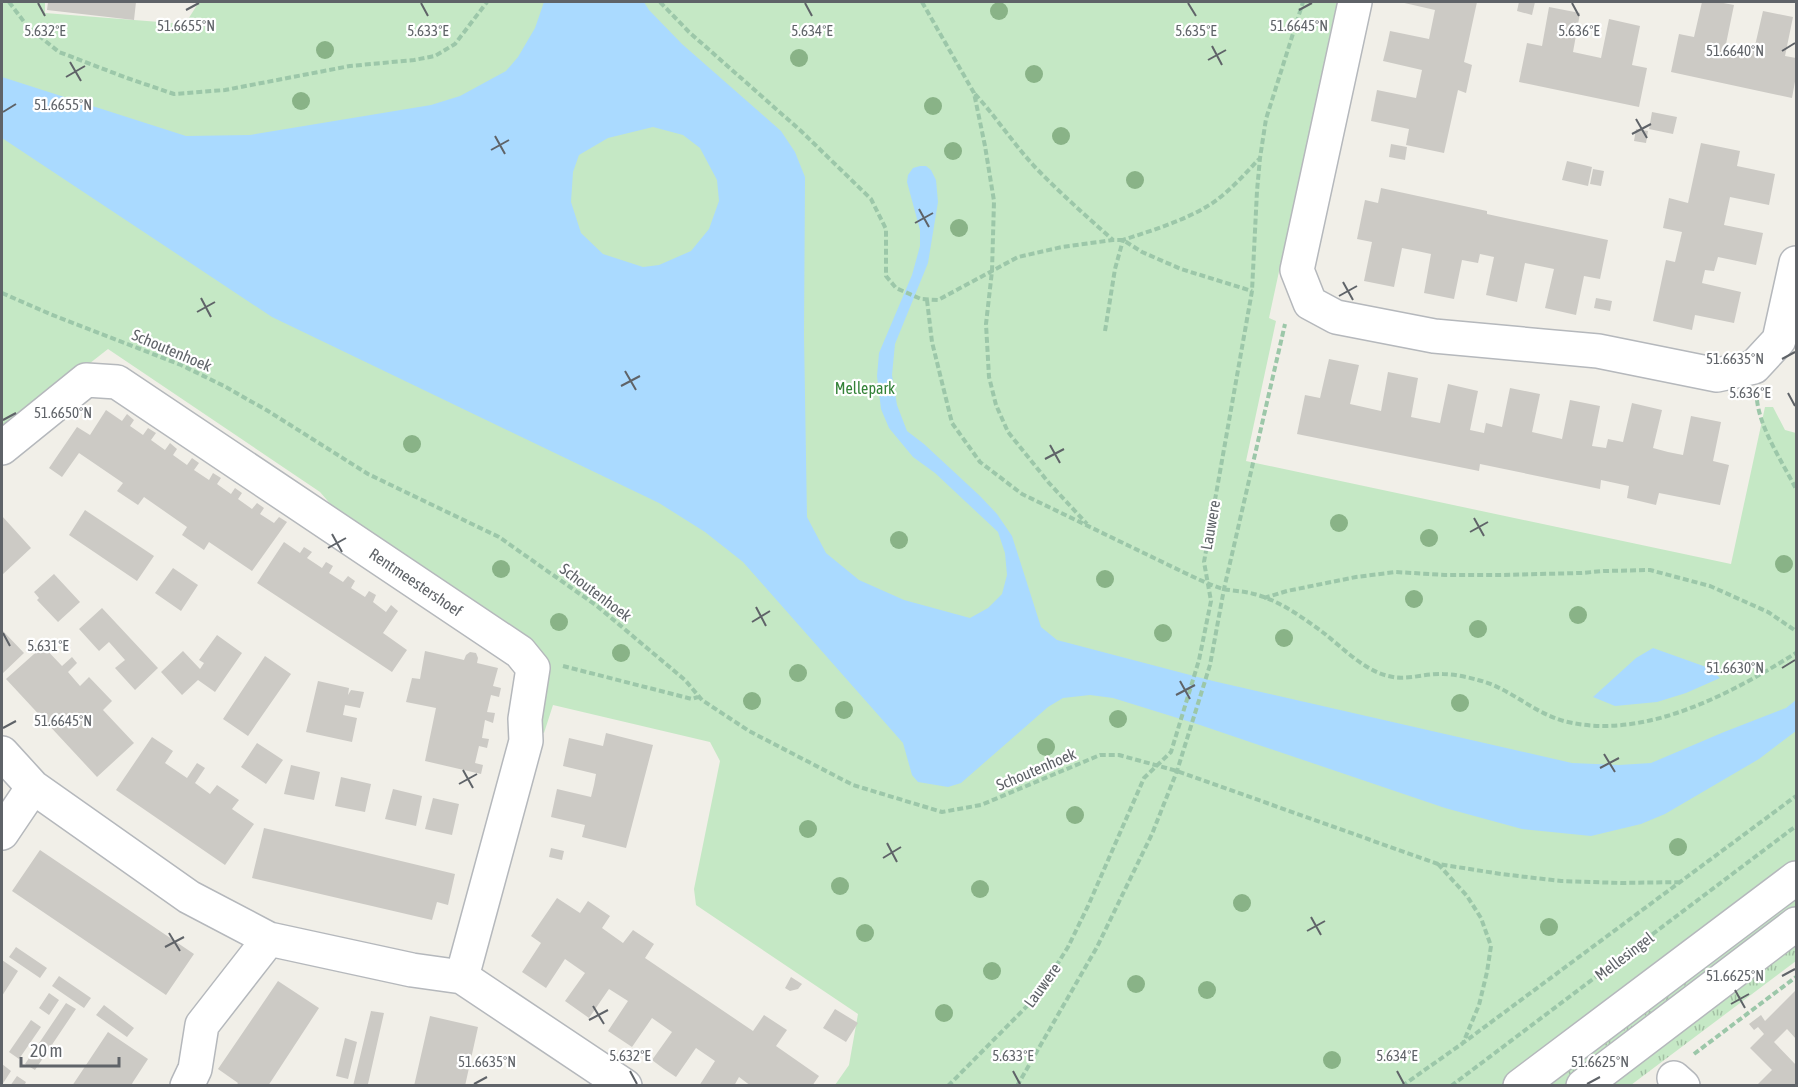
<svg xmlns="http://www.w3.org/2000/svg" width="1798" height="1087" font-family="'Asap Condensed',sans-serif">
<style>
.grass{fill:url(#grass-tufts)}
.park{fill:#c5e8c5}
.water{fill:#aadaff;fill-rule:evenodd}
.building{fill:#cccac5}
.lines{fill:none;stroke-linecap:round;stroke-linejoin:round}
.minor-casing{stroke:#b5b8bc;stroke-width:36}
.tertiary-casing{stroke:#b5b8bc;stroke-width:36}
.path{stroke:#9cc7a9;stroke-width:4;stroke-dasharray:6 3;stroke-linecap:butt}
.minor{stroke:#fff;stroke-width:33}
.tertiary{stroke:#fff;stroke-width:33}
.tree{fill:#89b387}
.ticks{fill:none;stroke:#5f6368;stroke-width:2}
.labels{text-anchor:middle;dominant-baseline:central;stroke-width:4.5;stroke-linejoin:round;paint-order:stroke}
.street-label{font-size:16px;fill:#5f6368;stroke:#fff}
.park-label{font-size:16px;fill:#348238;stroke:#fff}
.ticks-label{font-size:15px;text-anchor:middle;fill:#5f6368;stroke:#fff;stroke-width:4.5;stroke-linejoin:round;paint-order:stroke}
</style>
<defs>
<pattern id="grass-tufts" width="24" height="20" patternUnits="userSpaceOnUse" patternTransform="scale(1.5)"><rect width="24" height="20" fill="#c5e8c5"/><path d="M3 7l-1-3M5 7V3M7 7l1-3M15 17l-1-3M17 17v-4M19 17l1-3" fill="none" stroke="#a3c0a4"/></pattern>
</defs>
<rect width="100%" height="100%" fill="#f1efe8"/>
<path class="grass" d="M1796,884v31l-226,170 -41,1z
M1796,933v28l-165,124 -37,1z"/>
<path class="park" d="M2,2h43v11l140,11 14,-22h1138l-68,316 7,3 -30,140 485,103 34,-157h8l12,23 11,3v433l-291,219h-670l14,-20 9,-51 -162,-109 -2,-16 26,-128 -10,-19 -157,-37 -9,28 -9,-5 10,-71 -198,-134 -27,-31 -212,-143 -106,83z"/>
<path class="water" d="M544,2h100l5,8 33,34 99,87 14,21 10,25 -1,158 3,182 19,36 33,27 45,20 66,18 18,-10 14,-14 5,-19 -2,-22 -7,-21 -63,-59 -22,-16 -24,-29 -8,-19 -4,-33 2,-23 33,-78 8,-29v-16l-13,-48 1,-7 5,-7 7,-2h6l5,4 5,10 2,22 -10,61 -33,81 -3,31 5,30 10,26 17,13 56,52 17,18 15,22 29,91 16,13 156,41 359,82 47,2 32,-2 73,-31 62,-24 10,-8v31l-37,28 -94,55 -24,10 -50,12 -69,-7 -77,-21 -245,-83 -87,-27 -23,-3 -27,3 -15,9 -87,76 -13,4 -30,-5 -6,-7 -9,-32 -160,-181 -38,-30 -46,-29 -387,-186 -270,-179v-61l184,59 64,-1 181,-30 29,-9 46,-25 12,-14 17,-29zM653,127l30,8 17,13 17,32 2,21 -10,28 -18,22 -32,14 -16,2 -40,-13 -22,-21 -10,-31 2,-30 6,-17 29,-17z
M1653,648l56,20 11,10 -34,15 -29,9 -42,4 -22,-9 43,-39z"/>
<path class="building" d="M48,2h88l-2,18 -87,-10z
M1400,2h77l-13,60 8,3 -6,28 -8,-3 -14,63 -38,-8 3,-16 -38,-8 6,-31 39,8 6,-28 -39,-9 4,-16 3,-14 39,8 6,-29z
M1519,2h16l-3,13 -15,-4z
M1702,2h16l16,3 -8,39 28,6 9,-39 30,6 -8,39 11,2v18l-4,22 -121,-26 8,-38 15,3z
M1549,7l31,6 -7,39 28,6 8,-39 31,7 -8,39 15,3 -8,39 -120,-25 8,-39 15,3z
M1652,112l25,5 -4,17 -24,-5z
M1636,129l12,2 -2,12 -12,-2z
M1701,143l39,8 -3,15 38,8 -6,31 -39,-8 -6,28 39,8 -7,32 -38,-8 -4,14 -9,-1 -3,13 39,9 -7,31 -39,-8 -3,15 -39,-9 13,-61 9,2 7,-30 -19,-4 6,-30 19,5z
M1391,144l16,3 -2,13 -16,-3z
M1567,161l25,6 -4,19 -26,-6z
M1593,169l11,2 -3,15 -11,-2z
M1381,188l106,23v3l121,26 -8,39 -16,-3 -8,39 -31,-7 9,-39 -29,-6 -8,39 -31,-7 8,-38 -14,-3 -2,9 -16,-3 -8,39 -30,-6 7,-39 -14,-3 -15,-3 -8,39 -30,-6 8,-39 -15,-3 8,-39 13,3z
M1596,298l16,3 -2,10 -16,-3z
M1329,359l30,6 -9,39 31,7 7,-39 30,6 -7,39 29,6 8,-39 30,7 -8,39 14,3 2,-10 16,4 8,-39 30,6 -8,38 30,7 8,-39 30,6 -8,40 14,2 2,-9 15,3 9,-39 30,7 -9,38 15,4 15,3 8,-39 30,6 -8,39 16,4 -9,40 -61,-12 -3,12 -29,-7 2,-12 -28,-6 -1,9 -120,-25 -1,7 -182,-37 8,-39 15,3z
M106,410l16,11 5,-7 7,6 -4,6 13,9 5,-7 8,5 -5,7 14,10 5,-7 7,6 -4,6 14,10 5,-7 7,5 -5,7 15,10 4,-7 8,5 -4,6 14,10 4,-6 7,5 -4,6 14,10 5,-6 7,5 -4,6 14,9 5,-6 8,5 -35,49 -43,-29 -5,8 -22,-15 5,-8 -43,-30 -6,8 -21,-14 6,-8 -44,-30 -17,24 -13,-9 28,-41 13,8z
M85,510l69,46 -17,25 -68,-46z
M2,516l29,32 -29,27z
M284,542l16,11 4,-6 8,5 -5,6 15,10 4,-6 7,4 -4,7 14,9 5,-6 7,5 -4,7 14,9 4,-6 7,4 -3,7 13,10 5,-7 7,6 -15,22 24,17 -15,22 -135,-89z
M173,568l25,17 -17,26 -26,-18z
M54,574l26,28 -22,20 -21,-22 2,-2 -5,-6z
M102,608l56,60 -23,22 -20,-22 10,-8 -16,-18 -10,9 -20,-22z
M3,631l21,22 -22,21v-42z
M217,635l25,18 -27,39 -17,-12 -16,15 -21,-23 22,-21 17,18 4,-6 -5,-3z
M43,646l19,20 10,-9 5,6 -9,9 12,14 9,-9 23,24 -9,9 31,33 -37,34 -91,-98z
M425,651l39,9 2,-5 4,-3 6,1 2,5 -1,5 21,5 -5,18 8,2 -2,9 -8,-2 -4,17 8,1 -2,10 -8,-3 -3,18 7,1 -2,9 -8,-2 -4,17 8,2 -2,9 -56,-13 11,-53 -30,-6 6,-24 8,1z
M265,656l26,18 -43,62 -25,-17z
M318,681l31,7 -1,7 3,-5 13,2 -4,16 -15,-3 -2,10 14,3 -5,24 -46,-10z
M606,733l47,12 -27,103 -44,-11 3,-12 -34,-8 6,-28 34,8 3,-12 2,-11 -33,-8 6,-28 34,8z
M152,737l21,14 -8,12 22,15 10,-15 8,5 -10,15 15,11 7,-9 22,15 -7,9 22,15 -29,41 -109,-75z
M257,743l26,17 -17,24 -25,-17z
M291,765l29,7 -6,28 -30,-6z
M341,777l30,7 -6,28 -30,-6z
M393,789l29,7 -6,30 -31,-7z
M433,798l26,6 -7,31 -27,-6z
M264,828l191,46 -7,31 -11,-3 -5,18 -180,-42z
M551,848l13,3 -2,9 -13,-3z
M40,850l154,104 -28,41 -154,-104z
M557,898l23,15 8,-12 22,15 -8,12 21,15 10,-13 21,14 -9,14 108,73 11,-16 23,15 -11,16 43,30 -7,10h-61l-12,-9 -5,9h-35l16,-25 -19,-13 -20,29 -12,-8 -12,-9 20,-28 -20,-14 -20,29 -24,-16 20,-30 -19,-12 -20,29 -24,-17 20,-28 -20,-14 -19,29 -24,-16 19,-29 -10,-7z
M16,947l31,21 -7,10 -31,-21z
M2,960l16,11 -16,25z
M59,976l32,22 -7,10 -32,-22z
M791,977l11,7 -4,5 -8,2 -5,-3z
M278,981l41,27 -51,78h-32l2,-3 -20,-14z
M1796,990v49l-9,-10 -13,13 22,23v21h-40l16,-16 -22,-22 14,-14 -6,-7 -4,3 -5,-6 12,-9 4,6z
M49,993l10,7 -10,15 -10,-7z
M66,1003l10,6 -41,61 -10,-6z
M104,1005l30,23 -7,9 -31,-22z
M835,1009l23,14 -12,19 -23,-14z
M371,1011l13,2 -16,71 -1,2h-14z
M430,1016l48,11 -13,59h-51z
M31,1020l10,7 -22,32 -10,-7z
M108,1032l40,27 -15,23 -2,4h-59z
M345,1038l12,4 -9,37 -12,-3z
M2,1064l9,7 -9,14z
M17,1076l9,6 -2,4h-14z"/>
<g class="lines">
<defs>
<path id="minor" d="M1355,2l-58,268 13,33 26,14 98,19 164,15 119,24 37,-8 25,-27 17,-77
M2,448l84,-68 31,2 403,270 13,16 -8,51 1,22 -64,236
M2,753l31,34 156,110 80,42 143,31 50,7 163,109
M2,833l31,-46
M1674,1078l9,8
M187,1086l8,-17 7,-44 67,-86"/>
<path id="tertiary" d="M1520,1086l276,-208
M1583,1086l213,-162"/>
</defs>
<use href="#minor" class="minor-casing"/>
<use href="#tertiary" class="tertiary-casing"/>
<path class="path" d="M9,2l19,25 31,25 68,26 47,16 51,-4 125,-24 64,-6 21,-4 20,-12 32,-42
M660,2l29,30 112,99 70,68 15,30v47l10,12 25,11 17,1 80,-43 44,-10 51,-7h10l19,12 39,17 71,22
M922,2l52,91 11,53 9,55 -2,70 -6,53 3,53 7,28 12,27 41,51 38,41
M975,94c21,23 38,49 59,72 25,26 52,50 79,74
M2,293l48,21 131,51 43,21 44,25 100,63 131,63 98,69 88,74 17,20 47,31 104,54 89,27 39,-7 119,-50h19l58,16 261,93 63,10 60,7 60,2 61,-1
M927,300l5,42 20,81 28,39 42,32 163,79c13,6 25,12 38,16 10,2 21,2 31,5 25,6 51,25 71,40 20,16 42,39 68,43 15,3 34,-4 50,-3 11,0 24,3 35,6 33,8 57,35 90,42 78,18 164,-29 228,-69
M1105,331l10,-62 8,-29c30,-10 61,-19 88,-36 18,-12 33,-29 48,-45
M1757,400c3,29 26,63 39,89
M1264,598l23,-7 69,-14 40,-5 49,3h56l80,-2 23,-2 46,-1 60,16 58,26 28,19
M563,666l129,33 6,-2
M1438,864l29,32 14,22 10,28 -4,26 -8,33 -16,38 333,-247
M1694,1054l102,-77
M948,1086l90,-91 30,-48 20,-41 56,-128 27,-26 28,-92 12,-59 -7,-39 48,-271 5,-100 3,-33 6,-39 37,-117
M1017,1086l80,-139 55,-113 25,-63 33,-106 14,-76 61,-265
M1402,1086l61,-43
M1451,1086l345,-260"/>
<use href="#minor" class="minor"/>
<use href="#tertiary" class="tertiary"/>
</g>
<g class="tree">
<circle cx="999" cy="11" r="9"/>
<circle cx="325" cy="50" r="9"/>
<circle cx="799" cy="58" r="9"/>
<circle cx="1034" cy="74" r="9"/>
<circle cx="301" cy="101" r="9"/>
<circle cx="933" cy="106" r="9"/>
<circle cx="1061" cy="136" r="9"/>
<circle cx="953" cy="151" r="9"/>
<circle cx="1135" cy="180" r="9"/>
<circle cx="959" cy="228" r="9"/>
<circle cx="412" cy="444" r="9"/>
<circle cx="1339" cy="523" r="9"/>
<circle cx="1429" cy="538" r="9"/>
<circle cx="899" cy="540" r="9"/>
<circle cx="1784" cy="564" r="9"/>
<circle cx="501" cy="569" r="9"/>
<circle cx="1105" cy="579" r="9"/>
<circle cx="1414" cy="599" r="9"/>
<circle cx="1578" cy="615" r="9"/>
<circle cx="559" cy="622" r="9"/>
<circle cx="1478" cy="629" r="9"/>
<circle cx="1163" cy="633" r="9"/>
<circle cx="1284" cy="638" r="9"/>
<circle cx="621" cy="653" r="9"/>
<circle cx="798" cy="673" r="9"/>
<circle cx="752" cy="701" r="9"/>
<circle cx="1460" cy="703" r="9"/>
<circle cx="844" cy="710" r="9"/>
<circle cx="1118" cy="719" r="9"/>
<circle cx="1046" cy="747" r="9"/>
<circle cx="1075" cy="815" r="9"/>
<circle cx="808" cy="829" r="9"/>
<circle cx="1678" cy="847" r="9"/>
<circle cx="840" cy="886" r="9"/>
<circle cx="980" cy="889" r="9"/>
<circle cx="1242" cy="903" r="9"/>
<circle cx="1549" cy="927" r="9"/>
<circle cx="865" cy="933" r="9"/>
<circle cx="992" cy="971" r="9"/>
<circle cx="1136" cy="984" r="9"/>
<circle cx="1207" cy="990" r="9"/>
<circle cx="944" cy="1013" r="9"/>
<circle cx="1332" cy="1060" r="9"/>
</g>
<path class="ticks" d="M38,3l7,13M421,3l7,13M805,3l7,13M1188,3l8,13M1572,3l7,13M186,10l13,-7M1299,10l13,-7M1212,46l10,19M1782,51l13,-8M1208,60l18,-10M70,62l11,19M66,77l19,-11M3,112l13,-8M1636,119l11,19M1632,134l19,-10M495,136l10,18M491,150l18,-10M919,209l10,18M915,223l18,-10M1343,282l10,18M1339,296l18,-10M201,298l10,19M197,312l18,-10M1782,359l13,-7M625,371l11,19M621,386l19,-10M1788,393l7,13M3,420l13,-7M1050,445l10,18M1045,459l19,-10M1474,518l10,18M1470,532l18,-10M332,534l10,18M328,548l18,-10M756,607l10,19M752,622l18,-11M3,633l7,13M1782,668l13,-8M1180,681l10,18M1176,695l19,-10M3,728l13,-7M1604,754l11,18M1600,768l19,-10M463,770l10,18M459,784l18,-10M887,843l10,19M883,858l18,-11M1311,917l10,18M1307,931l18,-10M169,933l11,18M165,947l19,-10M1782,976l13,-7M1735,990l10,18M1731,1004l18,-10M593,1006l11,18M589,1020l19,-10M630,1071l7,13M1013,1071l7,13M1397,1071l7,13M474,1084l13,-7M1587,1084l13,-7"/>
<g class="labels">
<g class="street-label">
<text transform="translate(172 350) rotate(23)">Schoutenhoek</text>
<text transform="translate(1210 525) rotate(-80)">Lauwere</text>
<text transform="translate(416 582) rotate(34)">Rentmeestershoef</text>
<text transform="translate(596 592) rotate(37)">Schoutenhoek</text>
<text transform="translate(1036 769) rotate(-23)">Schoutenhoek</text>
<text transform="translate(1624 956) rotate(-37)">Mellesingel</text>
<text transform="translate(1042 985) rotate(-54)">Lauwere</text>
</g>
<g class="park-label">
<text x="865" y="388">Mellepark</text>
</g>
</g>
<g class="ticks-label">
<text x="186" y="31">51.6655°N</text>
<text x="1299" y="31">51.6645°N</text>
<text x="45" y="36">5.632°E</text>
<text x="428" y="36">5.633°E</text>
<text x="812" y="36">5.634°E</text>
<text x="1196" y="36">5.635°E</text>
<text x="1579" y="36">5.636°E</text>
<text x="1735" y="56">51.6640°N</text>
<text x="63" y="110">51.6655°N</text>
<text x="1735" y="364">51.6635°N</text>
<text x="1750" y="398">5.636°E</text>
<text x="63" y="418">51.6650°N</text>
<text x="48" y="651">5.631°E</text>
<text x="1735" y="673">51.6630°N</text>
<text x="63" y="726">51.6645°N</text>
<text x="1735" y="981">51.6625°N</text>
<text x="630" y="1061">5.632°E</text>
<text x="1013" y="1061">5.633°E</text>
<text x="1397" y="1061">5.634°E</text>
<text x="487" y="1067">51.6635°N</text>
<text x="1600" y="1067">51.6625°N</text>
</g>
<rect width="1798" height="1087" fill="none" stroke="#5f6368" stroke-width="6"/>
<path d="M21 1057v9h98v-9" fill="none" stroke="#5f6368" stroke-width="3"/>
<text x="30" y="1057" font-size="18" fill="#5f6368" stroke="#ffffff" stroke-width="4.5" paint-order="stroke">20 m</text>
</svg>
